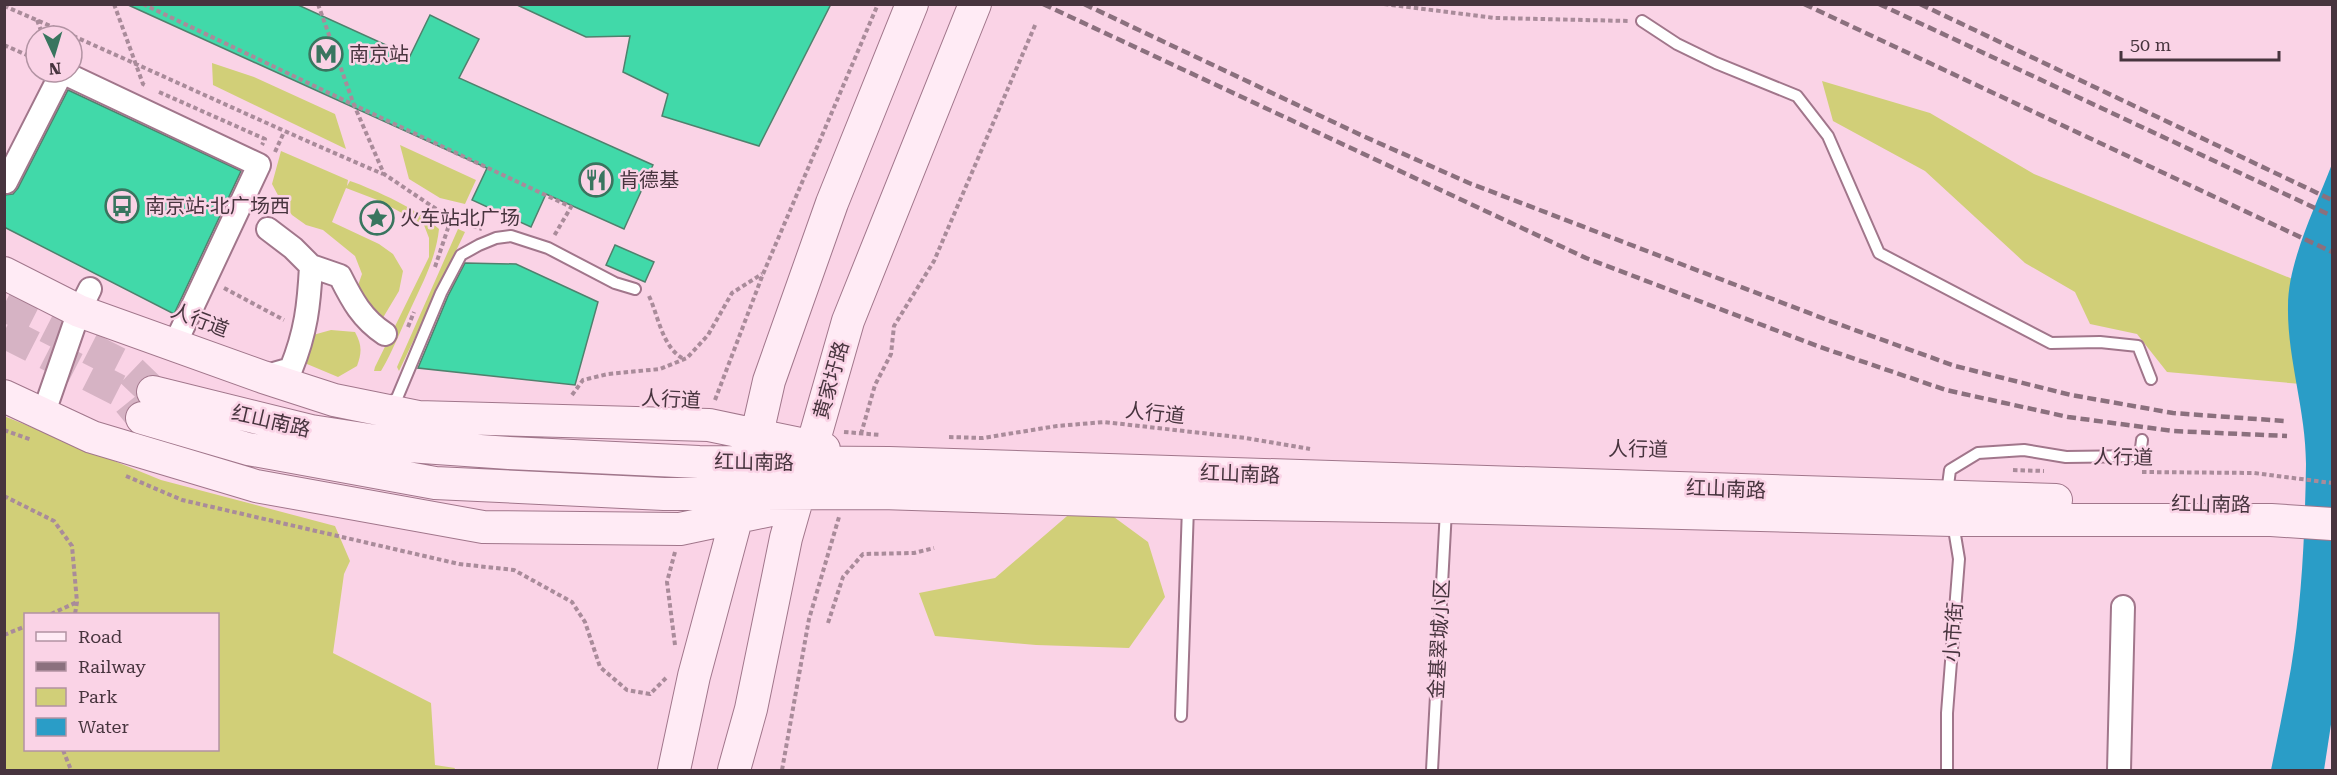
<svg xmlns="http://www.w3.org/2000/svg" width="2337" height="775" font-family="'Roboto Serif','Noto Sans SC',serif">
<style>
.green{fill:#d1cf78;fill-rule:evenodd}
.water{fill:#2a9dc7}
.building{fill:#41d9a9;stroke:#4f816d;stroke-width:1.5}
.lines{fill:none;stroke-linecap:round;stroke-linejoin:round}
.secondary-tunnel{stroke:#d6b3c4;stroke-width:32;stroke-dasharray:32 16;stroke-linecap:butt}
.lane-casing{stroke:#a1768b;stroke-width:14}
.street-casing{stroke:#a1768b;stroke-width:26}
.secondary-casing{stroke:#a1768b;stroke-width:34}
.path{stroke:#a98b9a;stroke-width:4;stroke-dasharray:4.5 3;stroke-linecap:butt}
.lane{stroke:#fff;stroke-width:10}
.street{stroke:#fff;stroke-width:22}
.secondary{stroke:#ffebf5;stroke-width:32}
.rail{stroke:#8b707e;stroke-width:4.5;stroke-dasharray:9 4.5;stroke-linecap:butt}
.labels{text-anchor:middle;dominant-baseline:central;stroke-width:5;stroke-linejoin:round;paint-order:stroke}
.poi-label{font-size:20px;fill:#47343e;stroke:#fad3e6;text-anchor:start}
.street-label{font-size:20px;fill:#47343e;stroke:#fad3e6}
</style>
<rect width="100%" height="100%" fill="#fad3e6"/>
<path class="green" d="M212,63l42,14 81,37 11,35 -133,-64z
M1822,81l108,32 104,61 261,106 6,104 -134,-12 -30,-38 -47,-10 -15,-32 -50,-29 -100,-92 -92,-50z
M400,145l76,35 -11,24 -25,-6 -31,-19z
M281,151l67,29 -1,6 3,-5c26,9 69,29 89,48 -3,29 -16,53 -28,79 -10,21 -18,43 -30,63h-7l1,-4 54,-110v-19l-5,-13 -44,-24 -34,-13 -14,34 47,22 14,10 10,17 -4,20 -18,30 -25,-30 6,-17 -7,-18 -32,-26 -17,-5 -14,-10 -12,-16 -8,-15z
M458,229l7,3 -66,139 -2,-4z
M331,330l24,2c7,13 7,20 2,34l-19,11 -31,-13 -7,-9 13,-20z
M4,416l157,64 174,46 15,35 -6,13 -11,79 98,50 4,62 20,3 -1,2h-449zM26,614h192v136h-192z
M1088,498l60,44 17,55 -36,51 -93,-3 -101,-9 -16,-43 76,-15z"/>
<path class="water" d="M2332,164v554l-8,52h-53c7,-34 14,-68 20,-102 11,-67 14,-137 15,-204 0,-54 -19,-106 -18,-158 0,-45 28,-100 44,-142z"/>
<path class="building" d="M126,4h170l114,52 20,-41 49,24 -20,39 194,87 -29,64 -78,-35 -15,33 -59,-27 15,-32z
M515,4h316l-72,142 -97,-30 6,-22 -45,-22 7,-36 -44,1z
M68,90l173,81 -67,143 -170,-87v-32l9,-1 5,-6z
M615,245l39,17 -9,20 -39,-17z
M465,263l51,1 82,38 -23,83 -157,-17 30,-72z"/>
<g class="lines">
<path class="secondary-tunnel" d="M4,305l124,63 25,24
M4,332l116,59 22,27"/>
<defs>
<path id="lane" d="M1642,21l35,23 39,19 81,33 31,40 51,117 172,90 49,-1 38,4 13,33
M386,405l11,-7 44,-105 20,-38 18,-10 17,-7 15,-2 37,12 67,35 20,6
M1947,493l3,-23 28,-17 46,-3 42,7 74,-1 2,-16
M1181,716l7,-209
M1432,770l14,-260
M1947,770v-57l12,-154 -6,-36"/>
<path id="street" d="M62,72l197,93 -85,181
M6,182l56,-110
M311,266l29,10c12,24 22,43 45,58
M263,377l28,-8c15,-37 18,-64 20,-103l-18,-18 -25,-19
M43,415l36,-104 11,-22
M2119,770l4,-163"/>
<path id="secondary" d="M4,273l75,38 184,66 71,23 84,17 291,8 115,24
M153,392l158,39 97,15 101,7 190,9 190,1 1167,37
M4,396l88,41 164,49 227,41 197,2 105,-22
M142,418l106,31 187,34 229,11 218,-1 306,10 258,4 506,13h319l61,4
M752,456l17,-75 63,-178 80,-199
M674,770l20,-94 47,-175
M734,770l17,-61 35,-171 62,-217 127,-317"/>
</defs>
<use href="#lane" class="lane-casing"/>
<use href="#street" class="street-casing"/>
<use href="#secondary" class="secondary-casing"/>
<path class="path" d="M114,4l29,80 4,2
M143,4l211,101 30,69 67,45 31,10
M318,4l36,101 217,102 -17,29
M1384,4l111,14 134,3
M4,6c127,54 252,114 379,168
M37,20l6,16
M4,45l32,14
M159,92l106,47 -3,6
M275,152l9,-20
M435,267l16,-48
M224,288l60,32
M649,296c9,19 13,50 33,62
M408,327l6,-15
M572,395l11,-15 25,-6 52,-5 27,-11 21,-23 24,-42 30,-19
M715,400l48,-126 115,-270
M4,430l28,10
M844,432l37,3
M861,434l14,-49 16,-31 3,-28 40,-65 102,-238
M949,437l34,1 74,-12 47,-4 142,16 64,11
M2013,470l31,1
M2142,472l112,1 78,10
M126,476l56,24 277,64 55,6 58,32 13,20 15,45 27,23 23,4 16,-16
M4,496l50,25 18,25 5,56 -2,12
M675,552l-8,30 8,63
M51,614l26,-12
M828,623l15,-46 20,-23 51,-1 20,-5
M4,635l22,-9
M63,750l8,20
M782,770l27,-151 30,-102"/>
<use href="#lane" class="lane"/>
<use href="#street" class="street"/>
<use href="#secondary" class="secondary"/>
<path class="rail" d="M1043,4l543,254 234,89 126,43 122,27 105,14 114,5
M1084,4l279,132 106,47 361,138 125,45 116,29 102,18 111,8
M1804,4l528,248
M1879,4l453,212
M1920,4l412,196"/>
</g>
<defs>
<symbol id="metro-ring" viewBox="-11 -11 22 22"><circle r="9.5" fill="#fad3e6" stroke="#39755f" stroke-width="1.5"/><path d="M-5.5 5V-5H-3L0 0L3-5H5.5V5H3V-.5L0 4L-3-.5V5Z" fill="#39755f"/></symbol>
<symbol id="restaurant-ring" viewBox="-11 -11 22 22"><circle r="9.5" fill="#fad3e6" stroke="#39755f" stroke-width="1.5"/><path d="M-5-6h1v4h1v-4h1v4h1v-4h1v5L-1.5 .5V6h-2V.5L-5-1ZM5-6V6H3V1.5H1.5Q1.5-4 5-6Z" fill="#39755f"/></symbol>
<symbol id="bus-ring" viewBox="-11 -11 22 22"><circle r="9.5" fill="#fad3e6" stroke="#39755f" stroke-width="1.5"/><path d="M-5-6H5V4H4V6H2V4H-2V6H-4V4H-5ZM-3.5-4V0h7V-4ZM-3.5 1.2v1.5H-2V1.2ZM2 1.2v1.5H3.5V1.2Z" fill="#39755f"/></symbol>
<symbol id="sight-ring" viewBox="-11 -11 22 22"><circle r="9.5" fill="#fad3e6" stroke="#39755f" stroke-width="1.5"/><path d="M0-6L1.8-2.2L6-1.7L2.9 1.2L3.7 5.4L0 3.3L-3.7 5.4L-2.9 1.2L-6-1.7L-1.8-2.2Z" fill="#39755f"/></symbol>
</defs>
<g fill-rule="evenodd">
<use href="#metro-ring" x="307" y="35" width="38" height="38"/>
<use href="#restaurant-ring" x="577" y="161" width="38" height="38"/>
<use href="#bus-ring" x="103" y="187" width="38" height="38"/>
<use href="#sight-ring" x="358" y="199" width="38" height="38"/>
</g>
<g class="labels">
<g class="poi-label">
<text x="349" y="54">南京站</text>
<text x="619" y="180">肯德基</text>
<text x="145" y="206">南京站·北广场西</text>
<text x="400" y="218">火车站北广场</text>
</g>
<g class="street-label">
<text transform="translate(200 320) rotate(21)">人行道</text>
<text transform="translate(831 380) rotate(-74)">黄家圩路</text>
<text transform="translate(671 399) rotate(3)">人行道</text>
<text transform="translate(1155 413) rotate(6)">人行道</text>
<text transform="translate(271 421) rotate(13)">红山南路</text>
<text transform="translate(1638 449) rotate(1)">人行道</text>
<text transform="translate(2123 457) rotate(1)">人行道</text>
<text transform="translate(754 462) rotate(1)">红山南路</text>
<text transform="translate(1240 474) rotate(2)">红山南路</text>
<text transform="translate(1726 489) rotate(2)">红山南路</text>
<text transform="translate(2211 504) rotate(1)">红山南路</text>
<text transform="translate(1953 632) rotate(-86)">小市街</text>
<text transform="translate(1439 639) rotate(-87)">金基翠城小区</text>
</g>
</g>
<rect width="2337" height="775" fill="none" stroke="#47343e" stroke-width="12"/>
<rect x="24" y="613" width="195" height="138" fill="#fad3e6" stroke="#b293a3" stroke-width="1.5"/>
<rect x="36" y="632" width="30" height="9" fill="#ffebf5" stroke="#b293a3" stroke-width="1.5"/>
<text x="78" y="643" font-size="18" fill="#47343e">Road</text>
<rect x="36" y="662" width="30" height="9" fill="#8b707e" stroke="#b293a3" stroke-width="1.5"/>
<text x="78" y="673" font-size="18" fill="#47343e">Railway</text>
<rect x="36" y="688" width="30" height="18" fill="#d1cf78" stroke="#b293a3" stroke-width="1.5"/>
<text x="78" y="703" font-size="18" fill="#47343e">Park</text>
<rect x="36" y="718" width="30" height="18" fill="#2a9dc7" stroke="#b293a3" stroke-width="1.5"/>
<text x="78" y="733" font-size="18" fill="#47343e">Water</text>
<g transform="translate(54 54) rotate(176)"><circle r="28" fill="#fad3e6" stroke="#b293a3" stroke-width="1.5"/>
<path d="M0-4.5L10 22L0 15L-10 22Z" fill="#39755f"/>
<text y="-9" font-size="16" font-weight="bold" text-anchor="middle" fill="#47343e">N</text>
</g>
<path d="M2121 51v9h158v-9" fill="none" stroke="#47343e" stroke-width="3"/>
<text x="2130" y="51" font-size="18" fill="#47343e" stroke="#fad3e6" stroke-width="4.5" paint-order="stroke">50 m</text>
</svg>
